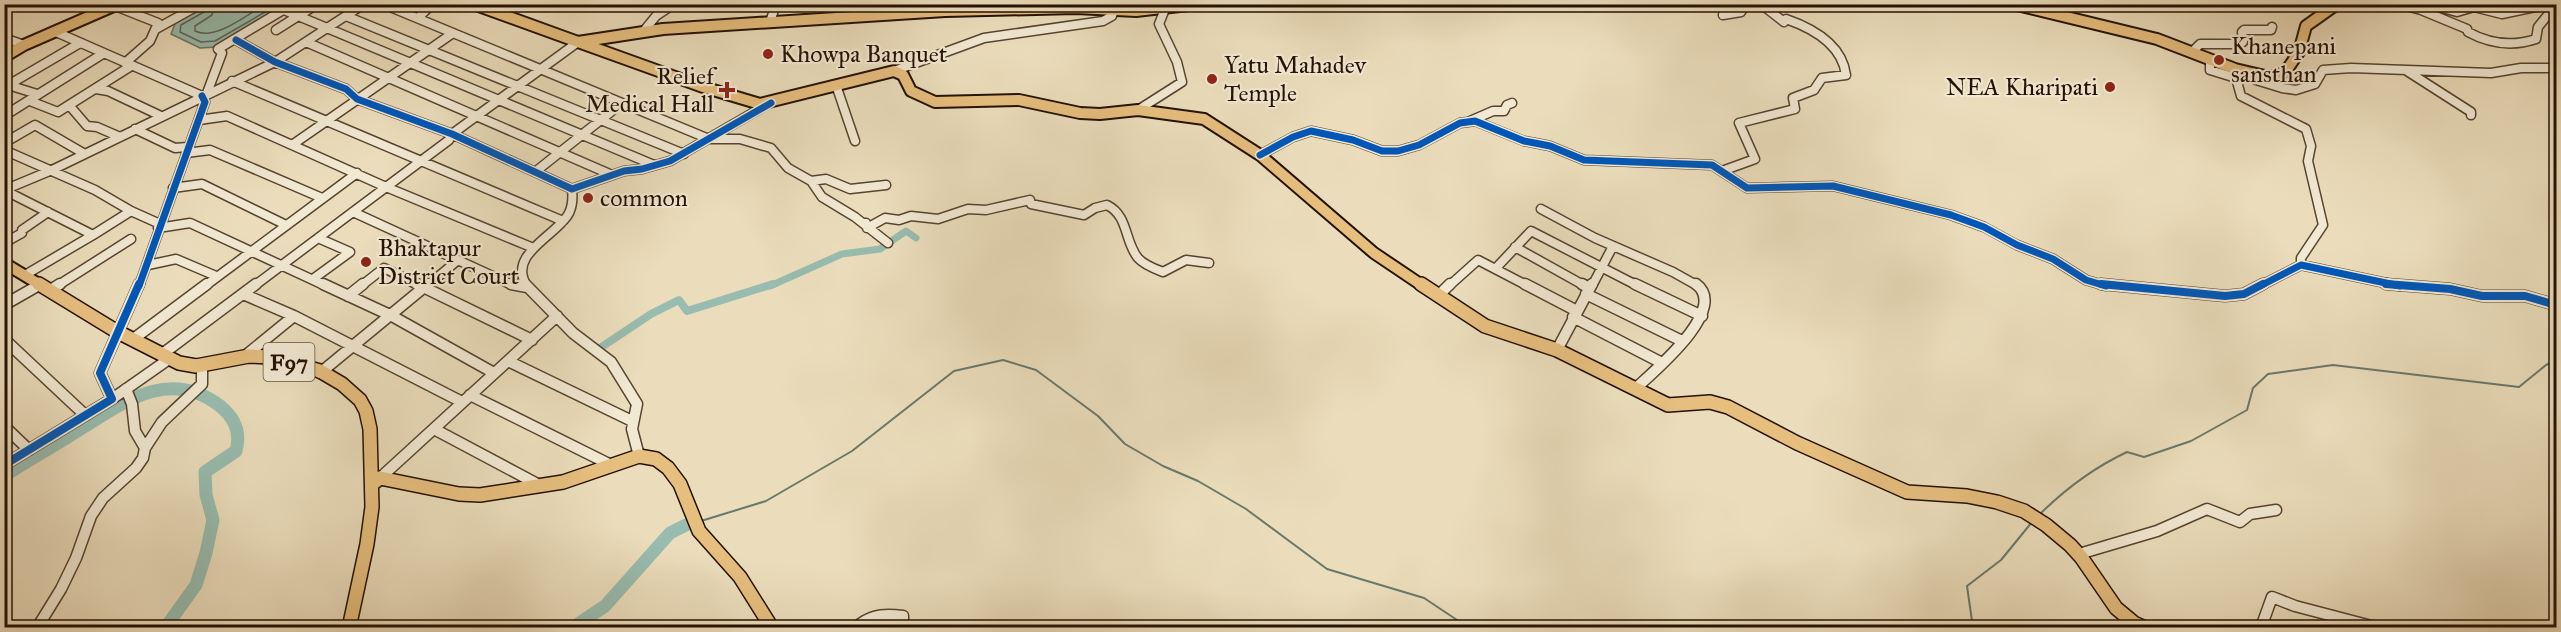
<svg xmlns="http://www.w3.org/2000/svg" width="2561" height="632" font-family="'IM FELL Great Primer',serif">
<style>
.water{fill:#98bcaf;stroke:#6a786a;stroke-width:1.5}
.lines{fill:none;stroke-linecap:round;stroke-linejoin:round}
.shore{stroke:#5e6659;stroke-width:1.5}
.stream{stroke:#6a786a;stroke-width:2}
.canal-far1{stroke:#98bcaf;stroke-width:7}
.canal{stroke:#98bcaf;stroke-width:8}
.river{stroke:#98bcaf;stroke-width:13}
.minor-far1-casing{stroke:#564431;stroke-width:11}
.minor-casing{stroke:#564431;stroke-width:13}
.major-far1-casing{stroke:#241103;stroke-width:14}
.major-casing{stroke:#241103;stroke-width:16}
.minor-far1{stroke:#f2e9d3;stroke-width:8}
.minor{stroke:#f2e9d3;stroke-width:10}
.major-far1{stroke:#e6be7e;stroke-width:10}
.major{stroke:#e6be7e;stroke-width:13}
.cycleway-far1-casing{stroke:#f2e9d3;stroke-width:10}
.cycleway-casing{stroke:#f2e9d3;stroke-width:12}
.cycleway-far1{stroke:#0057b8;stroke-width:7}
.cycleway{stroke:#0057b8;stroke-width:8}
.poi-dot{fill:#8f2418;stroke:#f2e9d3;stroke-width:2}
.labels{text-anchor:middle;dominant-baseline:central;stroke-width:4.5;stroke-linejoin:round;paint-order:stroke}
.shield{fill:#f2e9d3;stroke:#625241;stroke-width:1.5}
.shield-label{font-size:22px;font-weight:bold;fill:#241103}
.poi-label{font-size:24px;fill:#241103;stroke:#f2e9d3;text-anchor:start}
</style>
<rect width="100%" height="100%" fill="#ebddbc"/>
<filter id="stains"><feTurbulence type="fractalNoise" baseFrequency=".00333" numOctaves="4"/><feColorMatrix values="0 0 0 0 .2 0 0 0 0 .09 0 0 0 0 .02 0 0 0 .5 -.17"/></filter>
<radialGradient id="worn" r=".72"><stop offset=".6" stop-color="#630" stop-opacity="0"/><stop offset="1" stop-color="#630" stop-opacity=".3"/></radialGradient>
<path class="water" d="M205,5h85l-73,42 -17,1 -29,-14 5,-13z"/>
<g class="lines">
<path class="shore" d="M207,4l-3,8 -23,13 -1,7 21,10 14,-1 64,-37
M214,4l-2,11 -17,11v5c20,10 52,-16 70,-27"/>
<path class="stream" d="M2038,516c26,-26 55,-48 89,-64l17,5 47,-16 56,-31 6,-22 15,-14 65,-9 186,22 27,-22 10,-5
M701,521l65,-20 86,-50 102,-80 49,-11 33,10 62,46 27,28 38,22 35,15 48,28 81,60 97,29 45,30
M1968,628l4,-7 -5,-35 34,-26 31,-38"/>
<path class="canal-far1" d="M770,286l72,-32 38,-5 26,-18 10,7"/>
<path class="canal" d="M597,350l54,-36 28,-14 8,11 86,-27"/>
<path class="river" d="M4,476c25,-16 50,-30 75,-46 45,-28 91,-63 141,-24 15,12 21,27 16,45l-31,21 1,23 7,25 -7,33 -10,32 -31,43
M572,628l33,-22 65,-73 16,-8"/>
<defs>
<path id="minor-far1" d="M102,4l13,2 43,17 -8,18 -25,22
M383,4l326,135h31l31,9 17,20 23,13 15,-2 24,10 36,-4
M2399,4l22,6 46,19 1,3c22,12 44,15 68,7l2,-12 13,-16 -3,-5
M2428,4l29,8 17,-5 28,7 48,-10
M284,10l370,155
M1723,15l18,-3 4,-8
M346,16l338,138
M418,18l14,-14
M770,22l6,-18
M156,29l45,-25
M276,30l41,-26
M56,32l146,64
M643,32l13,-16 18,-12
M4,38l20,7
M236,40l39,22 71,27 11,10 95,35 120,55 52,-18 18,-2 28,-8 98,-57
M306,42l306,133
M2192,52l8,-8h40l3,-2 -1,-10 2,-2h27l1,-3
M2210,61v9l26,8 5,18 65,33 5,17 -3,15 15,64 -22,33v7
M894,71l90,-33 119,-17 9,-5 2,-6
M2407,71l64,41v3
M2245,73l11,7 26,8 14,2 19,-6 8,-14 28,-2 140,5 30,-5h35
M232,81l331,140
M5,84l32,10
M10,84l70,-41
M836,85l19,56
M96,89l12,2 53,25
M207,93l15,-40 -4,-4 75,-45
M30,101l28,11 73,-46
M69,105l18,21 10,1 23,10
M1138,110l44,-28 -5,-20 -18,-38 6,-15
M4,116l100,-63
M199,120l28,-4 159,71 145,60
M1470,121l23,-10h11l3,-6 5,-2
M135,129l40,19 12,-1
M4,143l31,-18 48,28
M292,145l161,-112
M4,150l91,40 36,21 29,13
M186,153l24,-3 112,48
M1260,155l33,-18 18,-6 42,9 29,11h16l21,-6 41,-22 15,-2 49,20 26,5 34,14 128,5 35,23 86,-2 118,29 33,12 33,18 36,14 33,21 20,6
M1722,171l33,-12 -16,-36 56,-14 -2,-11 21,-8 8,-12 24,-3c-4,-31 -34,-47 -60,-56l-2,3 -23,-18
M535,172l87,-69
M811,181l11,16 33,20 33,26
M173,188l29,-4 84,41
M4,190l48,-20 223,-108 89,-58
M4,190l89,45 38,-24
M1541,209l54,29 78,34 25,14
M353,212l157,72 10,2
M866,223l1,5 18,-10 14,2 12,-4 27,3 30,-10 18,1 44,-10 1,4 53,11 11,-7 12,-3c22,11 17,36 31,53 6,7 17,11 25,14l23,-12 23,3
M158,228l32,-5 136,63
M4,243l18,-10v-3l26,-18
M1515,247l70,39
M148,265l28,-6 40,17
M1496,268l35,-37 107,55
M25,275l68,-40
M313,279l37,-27 -32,-14
M57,286l74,-47
M139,286l66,-184 -3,-6
M205,286l152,-113
M254,286l195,-146 3,-6 126,-92
M361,286l23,-18 36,18
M427,286l31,-26
M527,286c-21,-32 31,-51 42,-73 4,-8 4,-15 3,-24
M1449,286l29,-26 50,26
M1592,286l21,-40
M2260,286l41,-21 99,21"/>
<path id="minor" d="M323,284l69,32 102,57
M417,284l115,56
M511,284l16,3
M525,284l48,49 38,29 26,42 -5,25 7,27
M1525,284l52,27
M1582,284l7,4
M1635,284l67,32
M2101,284l124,12 19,-2 19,-10
M2386,284l64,5 32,7h43l31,9
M49,291l11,-7
M243,294l51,22 168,86
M1586,294l96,47
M348,296l15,-12
M1438,296l12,-12
M4,305l35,-20
M1573,317l89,46
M4,339l81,76
M132,340l75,-56
M1557,350l35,-66
M161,355l95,-71
M245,356l49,-40
M508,361l124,60
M320,373l108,-89
M126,389l6,15 3,27 10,17
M1635,389c18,-17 95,-80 61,-105
M470,395l141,70
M112,399l57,-40
M4,426l25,24
M434,429l107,57
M4,465l108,-66 -12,-26 39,-89
M380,478l177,-162
M2079,554l78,-23 50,-22 33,13 10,-8 26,-4
M37,628l24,-39 15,-31 15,-42 12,-18 33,-30 7,-10 2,-10 17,-26 40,-38v-18
M860,628v-4c14,-10 27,-10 43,-8v12
M2258,628l5,-6 9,-25 23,9 84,22"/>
<path id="major-far1" d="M473,4l105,38 85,-13 282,-18 131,-3 60,3 61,-7
M2013,4l144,35 78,30 30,7h12l9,-5 13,-19 7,-26 31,-22
M578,42l125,45 57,17 134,-33 9,4 8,16 24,11 84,-2 61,13 20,1 38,-4 66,9 56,36 114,98 49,33
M4,57l20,-12 94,-41
M4,263l38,23"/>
<path id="major" d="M39,284l77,47 63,32 17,3 53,-10 22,1 49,14 22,13 18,16 6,11 4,18 2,78 -5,37 -18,84
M1421,284l64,42 72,24 111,55 42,-3 18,5 69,36 110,49 60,4 30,6 27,9 22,14 24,20 11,12 35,51 18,15 11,5
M372,484l8,-6 79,16 21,1 83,-13 76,-26 17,3 12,9 12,16 19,47 41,46 32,51"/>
</defs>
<use href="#minor-far1" class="minor-far1-casing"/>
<use href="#minor" class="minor-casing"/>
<use href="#major-far1" class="major-far1-casing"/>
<use href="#major" class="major-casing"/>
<use href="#minor-far1" class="minor-far1"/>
<use href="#minor" class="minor"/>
<use href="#major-far1" class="major-far1"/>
<use href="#major" class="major"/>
<defs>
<path id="cycleway-far1" d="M236,40l39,22 71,27 11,10 95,35 120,55 52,-18 18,-2 28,-8 101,-58
M1260,155l33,-18 18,-6 42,9 29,11h16l21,-6 41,-22 15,-2 49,20 26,5 34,14 128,5 35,23 86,-2 118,29 33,12 33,18 36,14 33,21 20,6
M139,286l66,-184 -3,-6
M2260,286l41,-21 99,21"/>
<path id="cycleway" d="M2101,284l124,12 19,-2 19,-10
M2386,284l64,5 32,7h43l31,9
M4,465l108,-66 -12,-26 39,-89"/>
</defs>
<use href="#cycleway-far1" class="cycleway-far1-casing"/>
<use href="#cycleway" class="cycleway-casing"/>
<use href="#cycleway-far1" class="cycleway-far1"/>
<use href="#cycleway" class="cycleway"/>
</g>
<g class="poi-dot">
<circle cx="768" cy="54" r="6"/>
<circle cx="2219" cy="60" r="6"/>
<circle cx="1212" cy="79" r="6"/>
<circle cx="2110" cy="87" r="6"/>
<path d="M724 81h6v6h6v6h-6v6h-6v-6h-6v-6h6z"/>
<circle cx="588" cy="198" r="6"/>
<circle cx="366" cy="262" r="6"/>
</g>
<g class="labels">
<rect class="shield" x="263.5" y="343" width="51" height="38" rx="4.5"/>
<g class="shield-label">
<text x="289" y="362">F97</text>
</g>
<g class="poi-label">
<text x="2231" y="46">Khanepani<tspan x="2231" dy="28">sansthan</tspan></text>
<text x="780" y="54">Khowpa Banquet</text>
<text x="1224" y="65">Yatu Mahadev<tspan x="1224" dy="28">Temple</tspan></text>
<text x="714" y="76" text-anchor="end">Relief<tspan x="714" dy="28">Medical Hall</tspan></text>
<text x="2098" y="87" text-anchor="end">NEA Kharipati</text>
<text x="600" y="198">common</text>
<text x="378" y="248">Bhaktapur<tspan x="378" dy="28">District Court</tspan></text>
</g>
</g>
<rect width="2561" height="632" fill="none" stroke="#ebddbc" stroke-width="24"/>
<rect x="6" y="6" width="2549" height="620" fill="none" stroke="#241103" stroke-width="3"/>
<rect x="12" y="12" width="2537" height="608" fill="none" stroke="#241103" stroke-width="1.5"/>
<rect width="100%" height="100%" filter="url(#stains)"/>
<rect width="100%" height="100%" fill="url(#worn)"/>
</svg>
